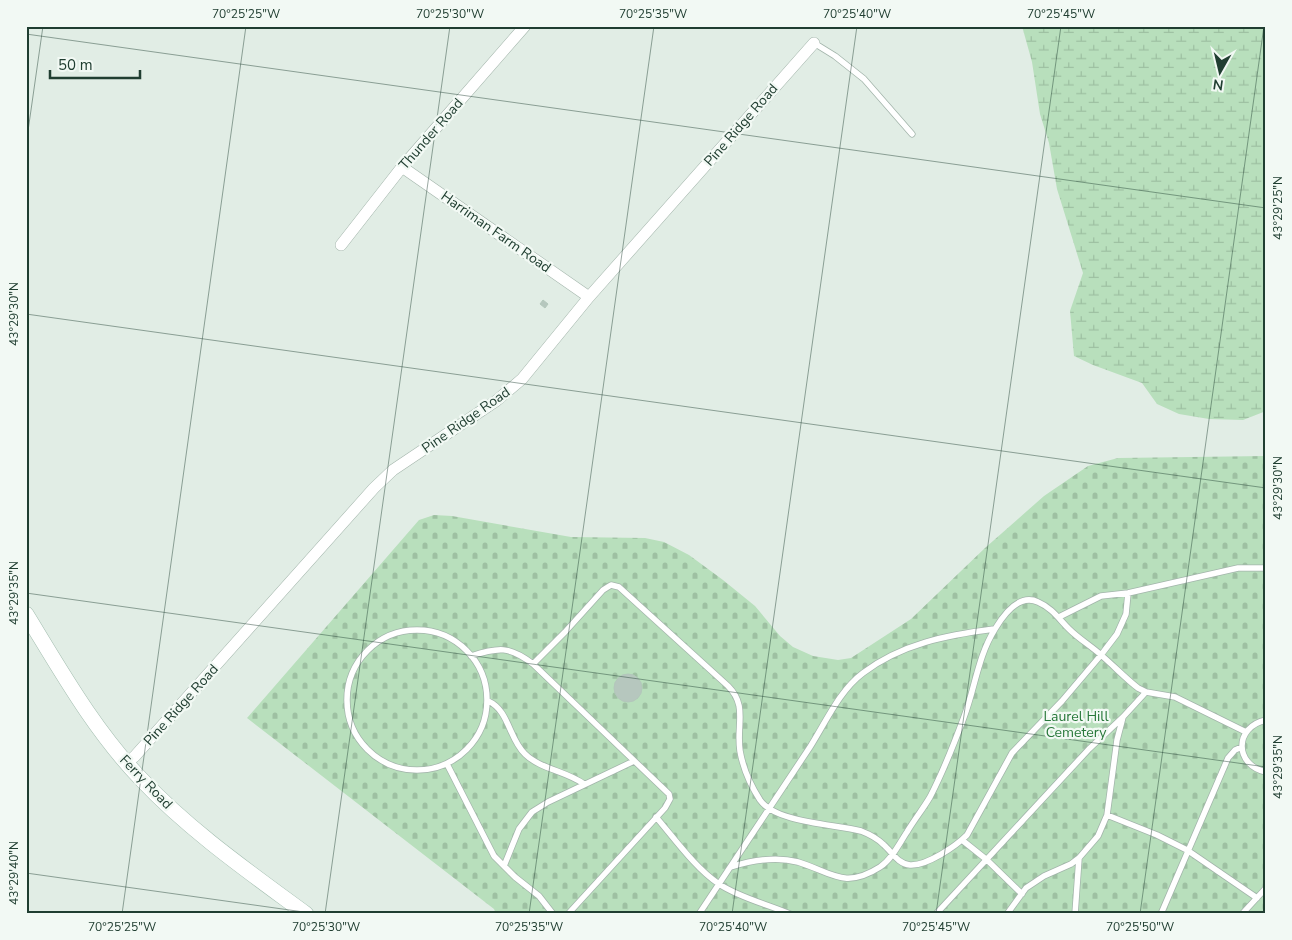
<svg xmlns="http://www.w3.org/2000/svg" width="1292" height="940" font-family="'Nunito Sans',sans-serif">
<style>
.wetland{fill:url(#wetland-marsh)}
.cemetery{fill:url(#cemetery-stones)}
.building{fill:#b6c7be;stroke:#b3c7bb}
.lines{fill:none;stroke-linecap:round;stroke-linejoin:round}
.lane-casing{stroke:#a3b5ab;stroke-width:7}
.street-casing{stroke:#a3b5ab;stroke-width:12}
.secondary-casing{stroke:#a1bcae;stroke-width:16}
.lane{stroke:#fff;stroke-width:5.5}
.street{stroke:#fff;stroke-width:11}
.secondary{stroke:#fff;stroke-width:15}
.ticks{fill:none;stroke:#203e31;stroke-width:1;stroke-opacity:0.45}
.labels{text-anchor:middle;dominant-baseline:central;stroke-width:4.5;stroke-linejoin:round;paint-order:stroke}
.street-label{font-size:14px;fill:#203e31;stroke:#f2f9f4}
.park-label{font-size:14px;fill:#28783a;stroke:#f2f9f4}
.neatline{fill:none;stroke:#203e31;stroke-width:2}
.ticks-label{font-size:12px;text-anchor:middle;fill:#203e31}
</style>
<defs>
<pattern id="wetland-marsh" width="20" height="14" patternUnits="userSpaceOnUse" patternTransform="scale(1.25)"><rect width="20" height="14" fill="#b8dfbc"/><path d="M1 5h8M5 5V1M11 12h8M15 12V8" fill="none" stroke="#9ec0a2"/></pattern>
<pattern id="cemetery-stones" width="16" height="16" patternUnits="userSpaceOnUse" patternTransform="scale(1.25)"><rect width="16" height="16" fill="#b8dfbc"/><path d="M2 7V4a2 2 0 0 1 4 0v3zM10 15v-3a2 2 0 0 1 4 0v3z" fill="#9ec0a2"/></pattern>
</defs>
<rect width="100%" height="100%" fill="#e1ede5"/>
<path class="wetland" d="M1022,26h244v385l-23,9 -34,-1 -30,-5 -22,-10 -15,-21 -49,-18 -19,-9 -4,-45 13,-38 -26,-84 -8,-46 -9,-29 -8,-52z"/>
<path class="cemetery" d="M1266,456v458h-770l-2,-5 -247,-191 172,-198 15,-5 18,1 119,21 74,1 19,4 25,13 34,25 32,26 25,30 13,11 20,9 25,4 13,-2 60,-39 74,-71 59,-52 44,-30 30,-8z"/>
<path class="building" d="M543,300l5,4 -3,4 -5,-4z
M614 688a14 14 0 1 1 28 0a14 14 0 1 1-28 0Z"/>
<g class="lines">
<defs>
<path id="lane" d="M814,43l21,13 29,23 48,55
M1059,617l42,-21 27,-3 110,-25h28
M347 700a70 70 0 1 1 140 0a70 70 0 1 1-140 0Z
M471,656c28,-9 38,-10 62,8l136,130 1,5 -5,9 -97,106
M533,664l32,-32 38,-42 8,-5 8,2 109,99c20,20 8,39 12,65 3,17 11,35 20,49 16,23 75,24 101,31 8,3 17,8 23,14 8,7 14,19 26,20 17,1 46,-19 57,-30l45,-82 50,-52 39,-46 16,-21 9,-20 2,-21
M488,701c21,9 21,38 37,53 15,15 41,17 59,30
M1266,720c-32,7 -32,45 0,52
M447,764l47,92 21,21 24,19 14,18
M1107,815l50,20 30,15 70,48
M656,817c18,21 40,52 63,67 21,14 48,20 71,30
M962,840l25,20 35,34
M504,866l15,-37 13,-17 16,-10 86,-41
M731,867c22,-7 44,-11 67,-5 33,10 46,28 82,5 12,-8 19,-23 27,-35 7,-12 16,-23 23,-35 13,-25 24,-53 34,-80 11,-29 14,-61 31,-88 9,-15 24,-36 43,-27 14,6 21,17 31,27 10,10 22,17 32,26 13,11 24,23 37,33l8,4 29,5 71,35
M699,914c37,-56 74,-111 111,-167 16,-25 29,-56 53,-74 38,-29 84,-38 131,-44
M936,914l153,-165 34,-32 23,-25
M1007,914l19,-26 18,-12 27,-12 8,-6 19,-22 9,-21 10,-75 6,-23
M1075,914l4,-56
M1161,914l67,-156 7,-8 7,-3
M1242,914l24,-26"/>
<path id="street" d="M402,167l187,130
M341,245l61,-78 123,-141
M127,763l8,-7 239,-268 19,-18 103,-69 26,-22 67,-82 225,-254"/>
<path id="secondary" d="M26,614c35,57 68,116 115,165 48,51 108,93 165,135"/>
</defs>
<use href="#lane" class="lane-casing"/>
<use href="#street" class="street-casing"/>
<use href="#secondary" class="secondary-casing"/>
<use href="#lane" class="lane"/>
<use href="#street" class="street"/>
<use href="#secondary" class="secondary"/>
</g>
<path class="ticks" d="M26,34l1240,174M26,145l17,-119M26,314l1240,174M26,593l1240,174M26,873l292,41M122,914l124,-888M325,914l125,-888M529,914l125,-888M732,914l125,-888M936,914l125,-888M1140,914l124,-888"/>
<g class="labels">
<g class="street-label">
<text transform="translate(741 125) rotate(-49)">Pine Ridge Road</text>
<text transform="translate(431 134) rotate(-49)">Thunder Road</text>
<text transform="translate(496 232) rotate(35)">Harriman Farm Road</text>
<text transform="translate(466 420) rotate(-35)">Pine Ridge Road</text>
<text transform="translate(181 705) rotate(-48)">Pine Ridge Road</text>
<text transform="translate(146 782) rotate(46)">Ferry Road</text>
</g>
<g class="park-label">
<text x="1076" y="716">Laurel Hill<tspan x="1076" dy="16">Cemetery</tspan></text>
</g>
</g>
<rect width="1292" height="940" fill="none" stroke="#f2f9f4" stroke-width="55"/>
<g transform="translate(1220 72) rotate(188)" stroke="#f2f9f4" stroke-width="4" paint-order="stroke">
<path d="M0-4L9 19L0 12L-9 19Z" fill="#203e31"/>
<text y="-8" font-size="14" font-weight="bold" text-anchor="middle" fill="#203e31">N</text>
</g>
<path d="M50 70v8h90v-8" fill="none" stroke="#203e31" stroke-width="2.5"/>
<text x="58" y="70" font-size="15" fill="#203e31" stroke="#f2f9f4" stroke-width="4" paint-order="stroke">50 m</text>
<rect x="28" y="28" width="1236" height="884" class="neatline"/>
<g class="ticks-label">
<text x="246" y="18">70°25'25"W</text>
<text x="450" y="18">70°25'30"W</text>
<text x="653" y="18">70°25'35"W</text>
<text x="857" y="18">70°25'40"W</text>
<text x="1061" y="18">70°25'45"W</text>
<text transform="translate(1278 208) rotate(-90)" y="4">43°29'25"N</text>
<text transform="translate(14 314) rotate(-90)" y="4">43°29'30"N</text>
<text transform="translate(1278 488) rotate(-90)" y="4">43°29'30"N</text>
<text transform="translate(14 593) rotate(-90)" y="4">43°29'35"N</text>
<text transform="translate(1278 767) rotate(-90)" y="4">43°29'35"N</text>
<text transform="translate(14 873) rotate(-90)" y="4">43°29'40"N</text>
<text x="122" y="931">70°25'25"W</text>
<text x="326" y="931">70°25'30"W</text>
<text x="529" y="931">70°25'35"W</text>
<text x="733" y="931">70°25'40"W</text>
<text x="936" y="931">70°25'45"W</text>
<text x="1140" y="931">70°25'50"W</text>
</g>
</svg>
